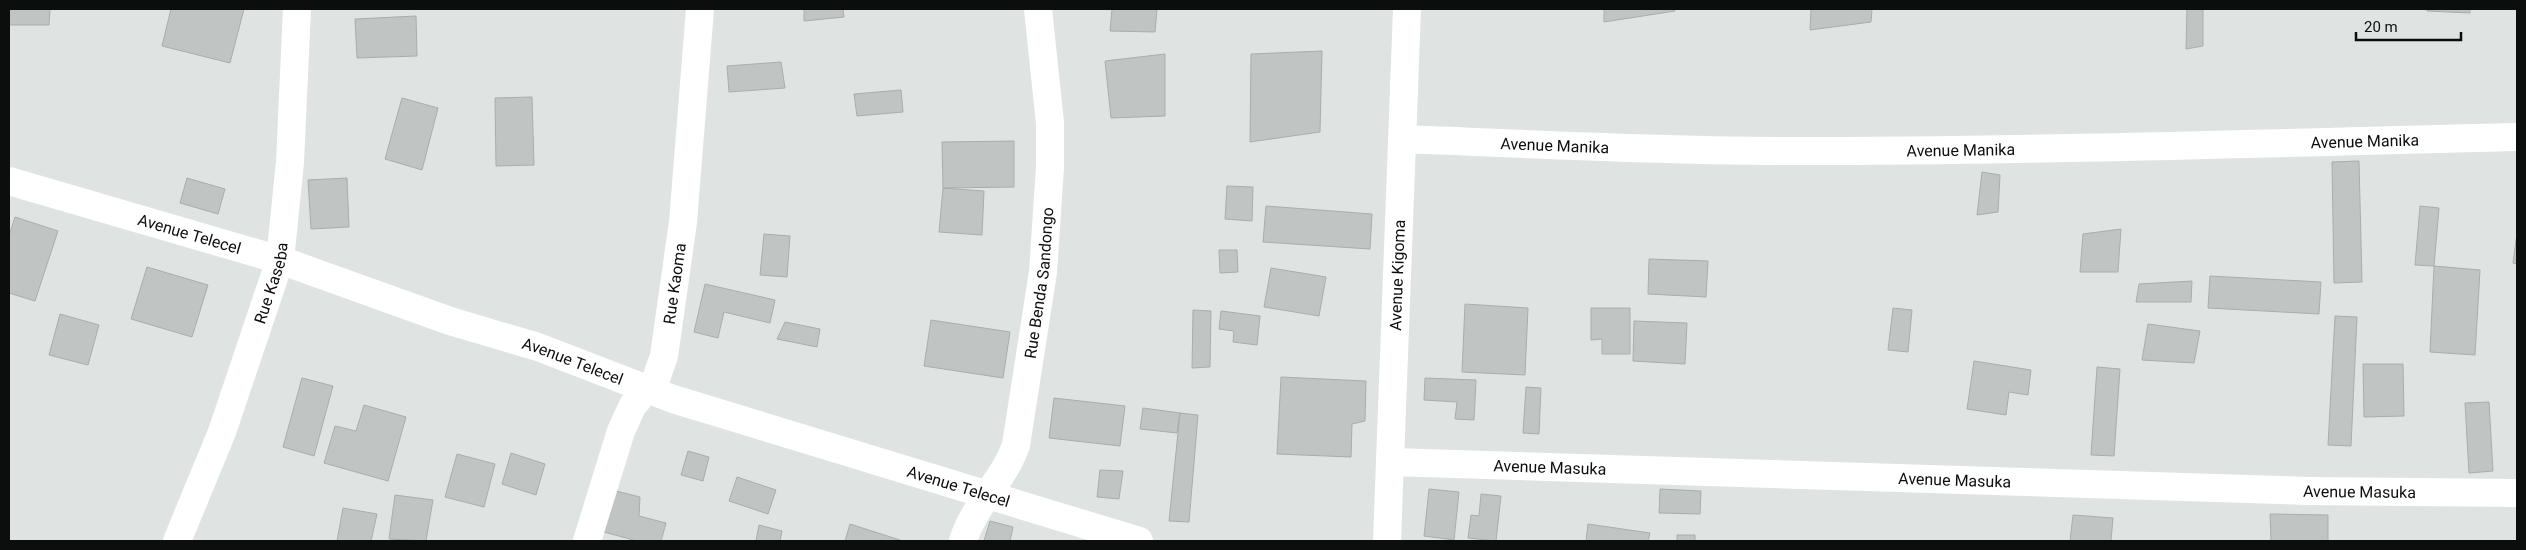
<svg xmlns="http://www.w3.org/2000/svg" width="2526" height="550" font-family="Roboto,sans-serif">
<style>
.building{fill:#c0c5c3;stroke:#a9aead}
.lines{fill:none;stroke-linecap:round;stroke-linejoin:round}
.minor{stroke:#fff;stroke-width:28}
.labels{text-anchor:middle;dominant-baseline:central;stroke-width:4;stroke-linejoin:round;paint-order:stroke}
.street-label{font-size:16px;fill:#0c0e0d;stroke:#dfe4e2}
</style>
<rect width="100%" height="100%" fill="#dfe4e2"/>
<path class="building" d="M9,9h41l-1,16h-40z
M171,9h73l-14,54 -68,-17z
M804,9h39l1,8 -40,4z
M1112,9h45l-2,23 -45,-1z
M1604,9h70l1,2 -71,11z
M1811,9h61l-1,13 -61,8z
M2187,9h16v37l-17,3z
M2427,9h43v4l-43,-2z
M416,16l1,40 -60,2 -2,-39z
M1322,51l-2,81 -70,10 1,-88z
M1165,54v62l-54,2 -6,-57z
M781,62l4,26 -56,4 -2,-26z
M901,90l2,22 -46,4 -3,-22z
M532,97l2,68 -38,1 -1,-68z
M402,98l36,10 -16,62 -37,-11z
M1014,141v46l-71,1 -1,-46z
M2359,161l3,121 -28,1 -2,-121z
M1982,172l18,3 -2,37 -21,3z
M187,178l38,11 -7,25 -38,-11z
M347,178l2,49 -38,2 -3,-49z
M1227,186l26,1 -1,34 -27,-2z
M943,188l41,3 -2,44 -43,-3z
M1266,206l106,8 -2,35 -107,-7z
M2420,206l19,2 -5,58 -19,-1z
M15,217l43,14 -23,70 -26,-8v-57z
M2121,229l-3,43h-38l3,-38z
M2517,233v31l-4,-1z
M764,234l26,2 -3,41 -27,-2z
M1219,250h18l1,22 -18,1z
M1649,259l59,2 -2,36 -58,-3z
M2434,266l46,4 -5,85 -45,-3z
M147,267l61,18 -16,52 -61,-18z
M1271,268l55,9 -7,39 -55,-9z
M2210,276l111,6 -2,32 -111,-6z
M2192,281l-1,21h-55l3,-18z
M705,284l70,16 -5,23 -46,-11 -6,26 -24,-6z
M1465,304l63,4 -3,67 -63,-3z
M1591,308h39v46h-28v-15l-11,1z
M1893,308l19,2 -4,42 -20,-2z
M1193,310l18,1 -1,56 -18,1z
M1221,311l39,5 -3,29 -24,-3 1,-11 -15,-2z
M60,314l39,11 -11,40 -39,-10z
M2335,316l22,1 -6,129 -23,-1z
M931,320l79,12 -7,46 -79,-12z
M1634,321l53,2 -2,41 -52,-3z
M785,322l35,7 -3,18 -40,-8z
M2148,324l52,7 -6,32 -52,-3z
M1974,361l57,9 -3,25 -19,-3 -3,23 -39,-6z
M2363,364h40l1,52 -40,1z
M2097,367l23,2 -6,87 -23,-1z
M1281,377l85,4 -1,40 -13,3 -1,33 -74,-3z
M302,378l31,8 -19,70 -31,-9z
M1425,378l51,2 -2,40 -19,-1 2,-17 -33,-2z
M1526,387l15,1 -2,46 -16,-1z
M1054,398l71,8 -5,40 -71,-8z
M2489,402l4,69 -24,2 -4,-70z
M364,405l42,12 -18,64 -64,-18 11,-37 21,5z
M1143,408l37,5 -3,20 -37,-4z
M1180,413l18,2 -9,107 -20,-1z
M688,451l21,6 -6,24 -22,-6z
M511,453l34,11 -9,31 -34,-11z
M457,454l38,10 -11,43 -39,-10z
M1100,470l23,1 -4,28 -22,-2z
M737,477l39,13 -8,24 -39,-13z
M1429,489l30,3 -5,48 -30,-4z
M1660,489l41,2 -1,23 -41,-1z
M616,491l24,6 -1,19 27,7 -5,18h-24l-33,-9z
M1481,494l20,2 -5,45 -28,-3 3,-23 8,1z
M395,495l38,5 -7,41 -37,-2z
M343,508l34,6 -6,27h-34z
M2270,514l58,1v26h-57z
M2073,515l40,3 -2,23h-41z
M990,521l23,6 -3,14h-26z
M850,524l53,17h-58z
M1588,524l62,9 -2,8h-62z
M759,525l23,6 -2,10h-24z
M1677,535h18v6h-18z"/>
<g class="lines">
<g class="minor">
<path id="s1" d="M1403,139c128,5 257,12 386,12 243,0 486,-8 728,-14"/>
<path id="s2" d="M9,181l271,79 170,61 88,26 135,52 466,142"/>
<path id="s3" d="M1391,462l918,29 208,2"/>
<path id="s4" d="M177,541l45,-109 58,-172 10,-98 7,-153"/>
<path id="s5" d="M587,541l34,-110 12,-26 23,-26 8,-23 19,-134 17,-213"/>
<path id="s6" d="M963,541c11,-36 41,-61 53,-96l27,-173 7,-105v-44l-12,-114"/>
<path id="s7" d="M1387,541l20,-532"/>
</g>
</g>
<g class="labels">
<g class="street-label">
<text stroke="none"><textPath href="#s1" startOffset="962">Avenue Manika</textPath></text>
<text stroke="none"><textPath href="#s1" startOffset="152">Avenue Manika</textPath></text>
<text stroke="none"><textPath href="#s1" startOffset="558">Avenue Manika</textPath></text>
<text stroke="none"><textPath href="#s2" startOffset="188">Avenue Telecel</textPath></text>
<text stroke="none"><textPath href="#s7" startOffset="266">Avenue Kigoma</textPath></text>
<text stroke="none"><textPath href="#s4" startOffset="275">Rue Kaseba</textPath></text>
<text stroke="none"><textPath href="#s6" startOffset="274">Rue Benda Sandongo</textPath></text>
<text stroke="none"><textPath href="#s5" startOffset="276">Rue Kaoma</textPath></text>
<text stroke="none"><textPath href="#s2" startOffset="592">Avenue Telecel</textPath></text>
<text stroke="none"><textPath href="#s3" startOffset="159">Avenue Masuka</textPath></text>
<text stroke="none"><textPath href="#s3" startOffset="564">Avenue Masuka</textPath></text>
<text stroke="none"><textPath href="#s2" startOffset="998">Avenue Telecel</textPath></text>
<text stroke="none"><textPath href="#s3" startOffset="969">Avenue Masuka</textPath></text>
</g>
</g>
<rect width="2526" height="550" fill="none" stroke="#0c0e0d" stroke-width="20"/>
<path d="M2356 32v8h105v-8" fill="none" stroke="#0c0e0d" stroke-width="2.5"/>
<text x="2364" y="32" font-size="15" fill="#0c0e0d" stroke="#dfe4e2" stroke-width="4" paint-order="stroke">20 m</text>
</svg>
